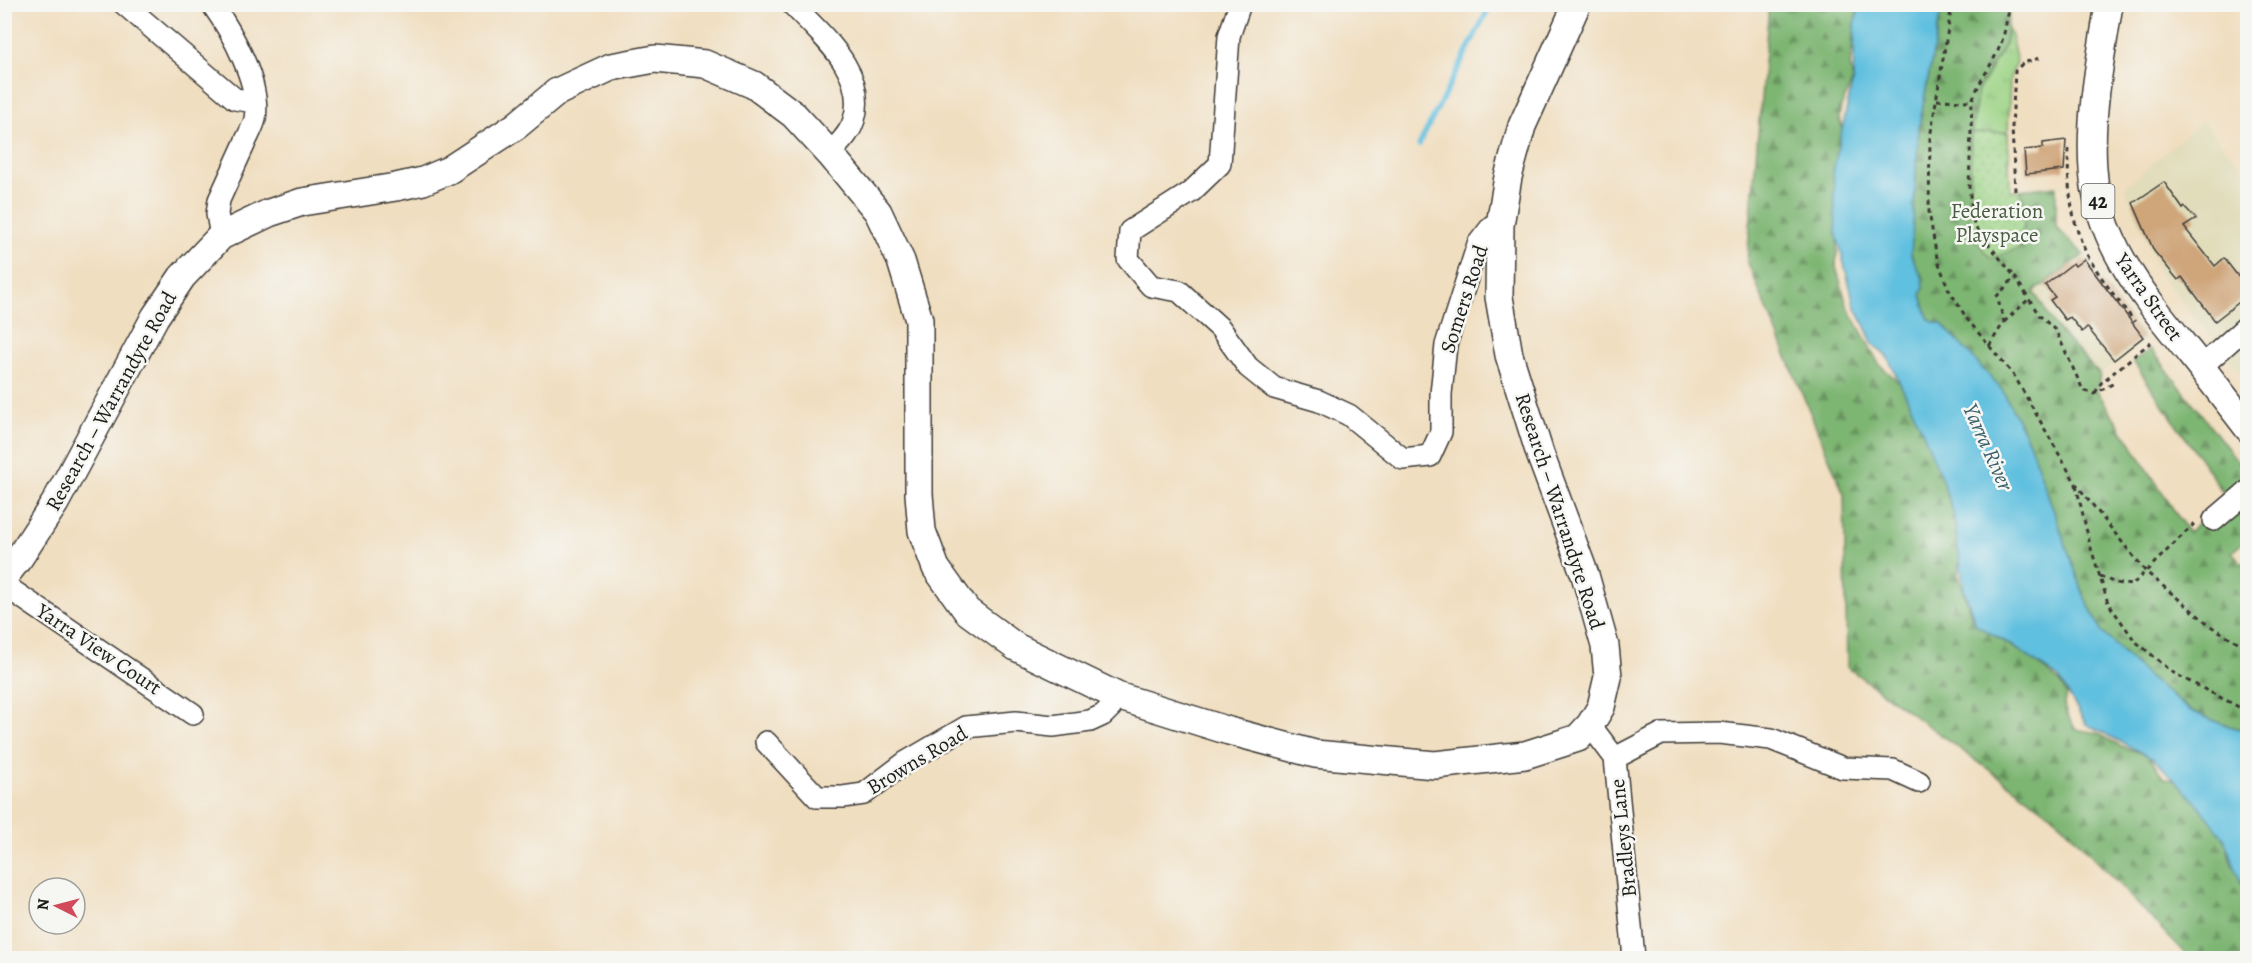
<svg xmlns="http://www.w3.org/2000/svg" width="2252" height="963" font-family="Alegreya,serif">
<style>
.built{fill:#e1dcba}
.grass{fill:url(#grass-tufts);stroke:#5c7850;stroke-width:1.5}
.forest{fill:url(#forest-firs);stroke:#4c6847;stroke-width:1.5}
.park{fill:url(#park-dots);stroke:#5c7850;stroke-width:1.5}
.water{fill:#61c0df;stroke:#3e6e7e;stroke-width:1.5}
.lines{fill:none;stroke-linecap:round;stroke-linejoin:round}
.stream{stroke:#61c0df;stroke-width:5}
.building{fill:#cfa57a}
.minor-casing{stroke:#3c3935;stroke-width:24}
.major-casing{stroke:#3c3935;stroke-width:30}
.path{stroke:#3c3935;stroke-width:3;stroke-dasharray:4.5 4.5;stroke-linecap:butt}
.minor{stroke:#fff;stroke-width:21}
.major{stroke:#fff;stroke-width:27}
.labels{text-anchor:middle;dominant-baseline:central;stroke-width:5;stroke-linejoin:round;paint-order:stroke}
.shield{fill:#f6f6f2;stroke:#5d5d5c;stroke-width:1.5}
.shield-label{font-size:20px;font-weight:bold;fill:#1c1c1c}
.park-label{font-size:21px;fill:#495c41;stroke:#f6f6f2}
.street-label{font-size:21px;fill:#1c1c1c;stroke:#f6f6f2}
.water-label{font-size:22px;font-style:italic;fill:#385e6a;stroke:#f6f6f2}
</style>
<defs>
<pattern id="grass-tufts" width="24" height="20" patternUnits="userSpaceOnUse" patternTransform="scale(1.5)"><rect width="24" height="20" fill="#9cd385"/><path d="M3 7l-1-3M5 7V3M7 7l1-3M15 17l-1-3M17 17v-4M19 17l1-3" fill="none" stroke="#86b572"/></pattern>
<pattern id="forest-firs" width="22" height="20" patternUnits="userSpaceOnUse" patternTransform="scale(1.5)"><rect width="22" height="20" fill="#7db572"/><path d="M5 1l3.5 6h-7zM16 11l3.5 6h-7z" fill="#66925d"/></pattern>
<pattern id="park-dots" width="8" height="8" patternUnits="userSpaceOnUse" patternTransform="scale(1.5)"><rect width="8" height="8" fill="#9cd385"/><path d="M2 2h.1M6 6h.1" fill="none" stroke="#86b572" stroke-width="1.8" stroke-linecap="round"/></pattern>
</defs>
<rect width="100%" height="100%" fill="#f6f6f2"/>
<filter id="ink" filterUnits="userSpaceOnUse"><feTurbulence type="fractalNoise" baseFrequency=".0167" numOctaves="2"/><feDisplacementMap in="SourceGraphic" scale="12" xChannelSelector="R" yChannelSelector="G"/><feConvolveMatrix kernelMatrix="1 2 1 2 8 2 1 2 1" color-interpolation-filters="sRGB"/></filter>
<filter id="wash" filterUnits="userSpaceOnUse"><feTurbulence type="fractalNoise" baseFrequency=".008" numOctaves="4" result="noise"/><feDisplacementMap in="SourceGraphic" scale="24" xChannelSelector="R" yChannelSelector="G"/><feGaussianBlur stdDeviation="1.35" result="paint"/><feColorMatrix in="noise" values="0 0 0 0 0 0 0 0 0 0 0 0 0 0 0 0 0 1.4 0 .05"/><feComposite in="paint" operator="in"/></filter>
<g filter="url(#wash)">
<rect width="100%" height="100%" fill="#f0dec0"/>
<path class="built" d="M2202,121l45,51v209l-87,-106 -35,-88z
M2084,255l63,85 -47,35 -44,-47 -22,-36z"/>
<path class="grass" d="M2008,29l2,4 7,29 -7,16 -2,54 -37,1 7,-43 27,-46z"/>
<path class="forest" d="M1769,5h89l-8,60 3,15 -12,27 -2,10 5,20 -8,130 11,38 32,59 34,31 50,143 -5,36 14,43 10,11 47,29 31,25 7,13c-8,12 3,22 8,34l22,4 24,13 23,8 8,6 11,17 19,6 32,19 17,59 16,28v69h-58l-132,-139 -210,-152 -3,-173 -97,-233z
M1942,5h68l-5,39 -27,46 -7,43 -1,101 54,-7 1,-22 -5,-15 36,-4v41l28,28 -50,37 22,36 44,47 -3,16 91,141 39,-34 -94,-137 18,-12 96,124v66l-15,13 11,12 4,-3v170l-25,-7 -32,-14 -42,-33 -46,-45 -17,-34 -56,-156 -27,-52 -74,-72 -7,-23 3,-9 -13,-31 1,-32 7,-96z"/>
<path class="park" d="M2008,132l2,59 10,-1c8,22 4,37 -2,59l-27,9 -21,-24 1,-101z"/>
<path class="water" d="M1860,5h82l-23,122 -8,128 12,24 1,7 -3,9 7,23 5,4 9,2 60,66 27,52 56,156 17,34 46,45 41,33 33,14 25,7v164l-8,-17 -16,-42 -26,-33 -43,-44 -68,-35 -27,-46 -48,-33 -35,-20 -12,-36 -11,-77 -13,-38 -17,-42 -35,-74 -15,-14 -19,-41 -18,-71 -3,-61 20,-91 2,-57z"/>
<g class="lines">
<path class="stream" d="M1419,145l72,-141"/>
</g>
<g id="blocks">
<path class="building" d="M2066,140l-2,30 -38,4 -2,-24 19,-2v-5z
M2164,182l19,27 2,-2 11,12 -12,8 31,39 9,-8 23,30v8l-32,25 -33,-44 -4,3 -24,-29 -21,-48z
M2084,259l59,78 -29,23 -27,-33 -5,5 -12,-15 -5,3 -15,-20 5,-3 -10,-12 28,-22 2,3z"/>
</g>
</g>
<g filter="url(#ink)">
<use href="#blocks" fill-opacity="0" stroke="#3c3935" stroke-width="1.5"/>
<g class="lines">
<defs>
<path id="minor" d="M124,4l111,95 20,3
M212,4c20,28 49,80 43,115 -2,9 -8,18 -11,26 -8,18 -17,37 -25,55l-2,14 4,22
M792,4c29,31 76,68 62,116 -4,14 -15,23 -24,34
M1240,4l-11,32 -9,128 -29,28 -61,39 -2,28 23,27 28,5 41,37 28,39 26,21 45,13 30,14 54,44 27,-3 11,-24v-38l5,-49 32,-101 14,-18 8,-1
M2201,367l47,-42
M2214,520l34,-29
M4,585l189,129
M1590,725l25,33 19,200
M766,742l51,55h26l21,-3 42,-32 60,-35 50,-5 37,4 37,-5 13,-6 8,-8 6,-11
M1615,758l46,-24 58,-1 52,6 72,29 50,2 26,12"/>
<path id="major" d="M2109,4c-8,54 -20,110 -16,165 5,74 51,127 96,183 20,25 39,50 59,76
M4,577l15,-19 36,-55 100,-186 27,-40 39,-41 48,-23 33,-11 94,-15 27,-6 26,-11 67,-44 41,-34 54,-25 44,-8 50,5 49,21 40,30 36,39 48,58 23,49 18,59v174l3,37 14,37 31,43 49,36 101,49 112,35 86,23 120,11 90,-10 53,-17 12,-13 11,-18 7,-30 -3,-31 -20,-71 -45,-121 -31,-99 -10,-58 1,-72 8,-48 14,-51 55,-122"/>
</defs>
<use href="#minor" class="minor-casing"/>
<use href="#major" class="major-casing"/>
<path class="path" d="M1952,4l-22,134 -1,74 8,46 11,30 19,31 48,58 61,107 69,87 67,56 36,21
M2012,4c-7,14 -6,29 -12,42 -8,19 -21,35 -28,55l-3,86 5,39 41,51
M1937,100l34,1
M2069,149c-3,33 3,79 20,109 13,22 30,44 46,64
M2015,191l-3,-64 3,-56 8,-8 20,-6
M2004,322l25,-23
M1989,346l15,-24 -7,-26 18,-19 24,38 17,16 27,59 11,4 22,-12
M2095,393l6,-10 50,-41
M2076,485l14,60 18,58 27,38 40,33 62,32 11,9
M2100,576l15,7 17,2 64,-63"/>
<use href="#minor" class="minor"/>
<use href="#major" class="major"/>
</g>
</g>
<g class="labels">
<rect class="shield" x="2081.5" y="184" width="33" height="34" rx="4.5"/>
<g class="shield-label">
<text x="2098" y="201">42</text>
</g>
<g class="park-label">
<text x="1997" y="211">Federation<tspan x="1997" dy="24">Playspace</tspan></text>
</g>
<g class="street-label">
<text transform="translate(2149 297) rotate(55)">Yarra Street</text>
<text transform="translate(1464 299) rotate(-72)">Somers Road</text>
<text transform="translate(111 401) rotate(-61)">Research – Warrandyte Road</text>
<text transform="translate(1560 511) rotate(72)">Research – Warrandyte Road</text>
<text transform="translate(99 649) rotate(34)">Yarra View Court</text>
<text transform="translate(917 760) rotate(-31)">Browns Road</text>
<text transform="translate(1623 838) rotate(-96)">Bradleys Lane</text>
</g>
<g class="water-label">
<text transform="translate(1988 447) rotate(66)">Yarra River</text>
</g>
</g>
<rect width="2252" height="963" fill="none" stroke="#f6f6f2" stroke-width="24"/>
<g transform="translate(57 906) rotate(276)"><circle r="28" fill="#f6f6f2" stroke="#9f9f9c" stroke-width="1.5"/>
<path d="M0-4.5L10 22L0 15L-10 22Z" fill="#d1495b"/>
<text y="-9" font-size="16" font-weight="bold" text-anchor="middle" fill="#1c1c1c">N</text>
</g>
</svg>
